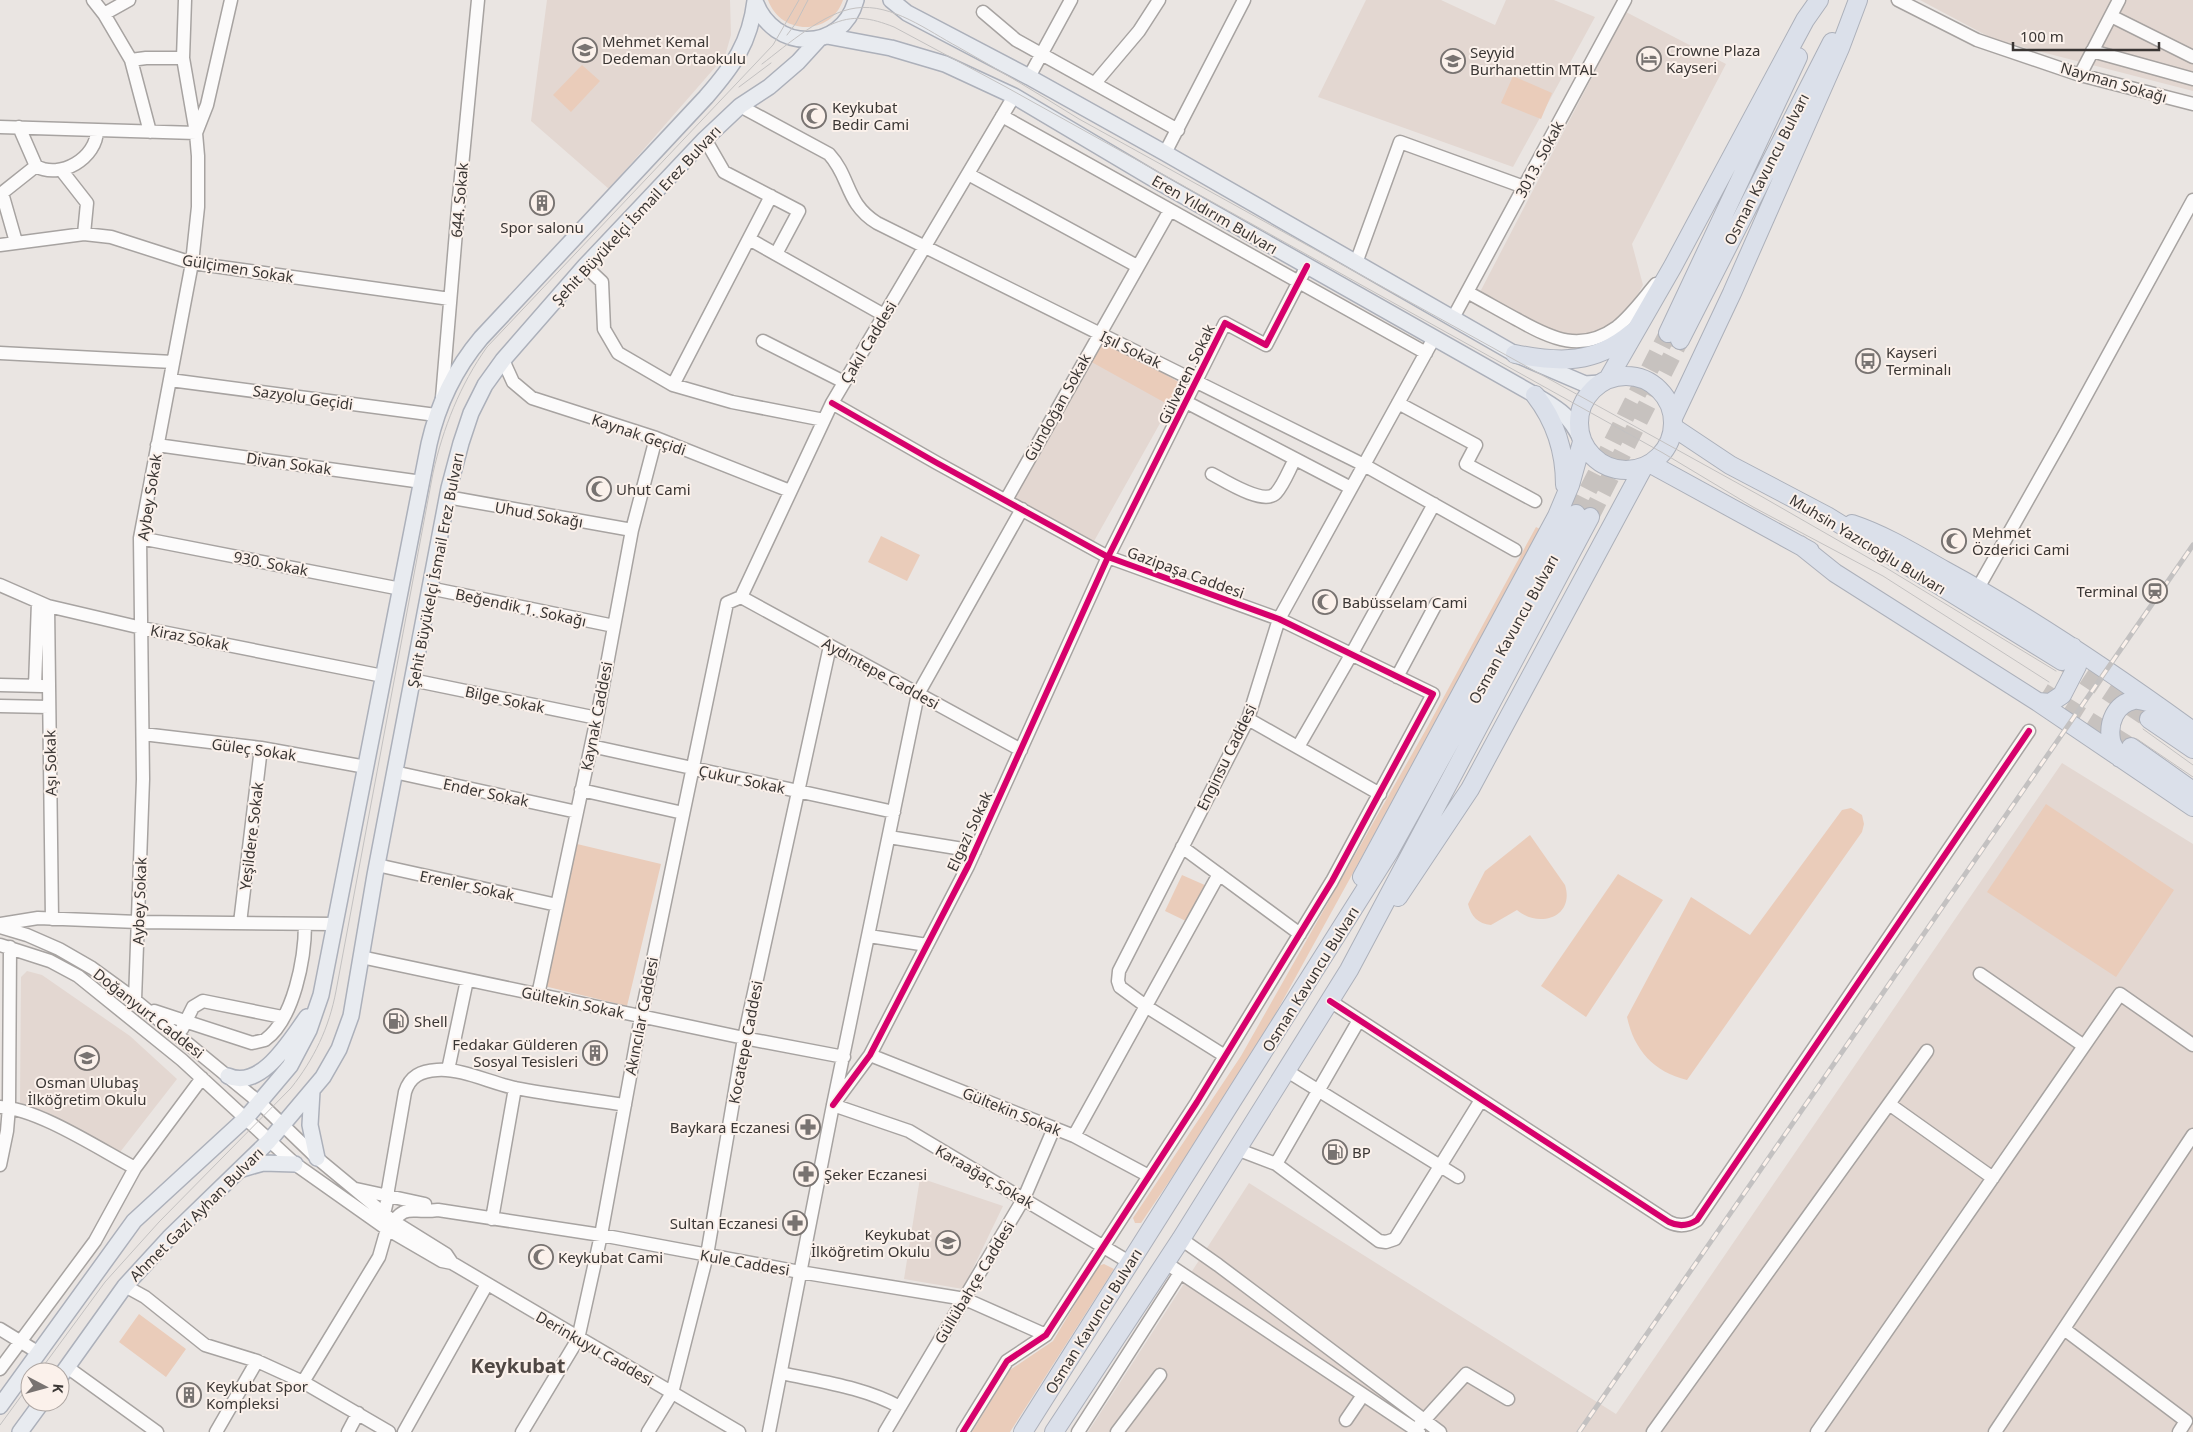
<svg xmlns="http://www.w3.org/2000/svg" width="2193" height="1432" font-family="'Noto Sans',sans-serif">
<style>
.built{fill:#e3d7d1}
.green{fill:#eaccba}
.lines{fill:none;stroke-linecap:round;stroke-linejoin:round}
.highway-tunnel{stroke:#c7c2bf;stroke-width:18;stroke-dasharray:18 9;stroke-linecap:butt}
.minor-casing{stroke:#a7a3a1;stroke-width:15}
.major-casing{stroke:#acb0ba;stroke-width:18}
.highway-casing{stroke:#acb0ba;stroke-width:20}
.minor{stroke:#fcfbfb;stroke-width:12}
.major{stroke:#e8ebf0;stroke-width:15}
.highway{stroke:#dbe0ea;stroke-width:18}
.tram{stroke:#c3c1c1;stroke-width:1}
.rail-casing{stroke:#c3c1c1;stroke-width:5}
.rail{stroke:#fbf1eb;stroke-width:3;stroke-dasharray:9;stroke-linecap:butt}
.cycleway-casing{stroke:#fbf1eb;stroke-width:9}
.cycleway{stroke:#d6006c;stroke-width:6}
.labels{text-anchor:middle;dominant-baseline:central;stroke-width:4;stroke-linejoin:round;paint-order:stroke}
.poi-label{font-size:15px;fill:#3a3634;stroke:#fbf1eb;text-anchor:start}
.street-label{font-size:15px;fill:#3a3634;stroke:#fbf1eb}
.district-label{font-size:20px;font-weight:bold;fill:#504844;stroke:#fbf1eb}
</style>
<rect width="100%" height="100%" fill="#eae5e2"/>
<path class="built" d="M547,0h183l1,35 -6,21 -116,133 -78,-68z
M1366,0h75l54,25 11,-25h48l41,17 -82,150 -195,-70z
M1920,0h273v91l-198,-51z
M1626,12l100,52 -94,180 11,41 -10,18 -16,18 -22,12 -16,3 -25,-2 -74,-42z
M1100,338l82,46 -89,159 -82,-45z
M2062,763l131,81v588h-1105l161,-249 367,231z
M27,971l15,4 88,61 47,43 -60,77 -97,-53 1,-126z
M920,1178l83,28 -40,83 -59,-10z"/>
<path class="green" d="M768,0h75c-12,36 -62,36 -75,0z
M582,65l18,16 -29,31 -18,-17z
M1513,76l39,17 -11,26 -40,-16z
M1100,338l82,46 -13,21 -81,-45z
M1536,527l6,3 -297,539 -104,154h-6l-2,-5 108,-162 187,-330z
M881,536l39,19 -13,26 -39,-19z
M2046,804l128,86 -58,87 -129,-85z
M1851,808l11,7 2,9 -2,8 -175,248c-33,-8 -53,-30 -60,-63l64,-120 59,38 92,-125z
M1530,835l35,50c10,32 -26,44 -48,25l-26,15c-13,-1 -20,-9 -23,-21l17,-33z
M577,844l84,20 -34,142 -83,-20z
M1618,874l45,26 -77,117 -45,-31z
M1182,875l25,11 -17,37 -25,-12z
M1104,1264l10,5 -104,163h-38l38,-62 43,-29 45,-75z
M139,1314l47,35 -20,28 -47,-35z"/>
<g class="lines">
<path class="highway-tunnel" d="M1576,514l92,-181
M1590,517l90,-177
M2062,661l87,58
M2043,692l88,55"/>
<defs>
<path id="minor" d="M93,0l11,14 27,46 19,72
M1898,0l79,40 103,35 113,29
M983,12l33,28 162,90
M104,14l25,-14
M2111,16l82,41
M2092,51l101,28
M131,60l15,-2h37
M2080,75l39,-75
M1029,77l42,-77
M1095,83l44,-52 20,-31
M740,106l89,48c22,24 16,49 48,69l487,242 151,85
M1002,116l424,237
M0,127l196,6 11,-28 24,-105
M19,127l17,39c24,14 61,-8 61,-36
M705,139l19,33 75,39 -23,43
M1165,153l79,-153
M62,171l25,32 -3,31
M968,174l169,92
M749,239l135,76
M16,242l-14,-49 34,-27
M0,245l84,-11 27,3 81,26 258,36
M1356,263l44,-121 124,45
M585,266l17,16 2,47 14,24 55,32 59,17 92,18
M1467,292c17,9 34,19 51,28 34,19 63,33 99,7 15,-12 27,-29 39,-43
M1453,318l172,-318
M763,341l81,41
M0,353l173,9
M503,360l10,22 19,16 124,40 134,53
M170,380l266,35
M673,385l98,-189
M442,398l16,-190 20,-208
M1186,402l165,86
M832,403l105,60 171,94 171,62 154,75 -101,187 -135,221 -151,233 -39,26 -44,71
M1398,403l78,42 -10,19 69,37
M157,445l265,37
M1212,474c13,7 52,32 64,19 8,-9 13,-23 19,-34
M447,497l185,33
M1006,500l164,-290
M140,538l261,51
M0,585l48,21 94,22 241,48
M429,588l185,38
M1978,588l88,-156 127,-232
M741,597l91,-194 182,-307
M741,597l280,153
M48,606l4,313
M1397,677l39,-73
M412,680l185,38
M0,685l42,1
M35,686l3,-84
M0,706l49,1
M1248,719l132,75
M143,734l118,14 105,19
M591,746l303,66
M1298,747l53,-92 83,-151
M394,772l183,40
M581,790l102,23
M889,837l86,14
M1182,847l118,87
M377,865l180,40
M240,923l21,-175
M0,924l38,-6 100,4 197,2
M0,927l27,8 32,14 33,19 33,24 135,111 57,55 76,63 53,33 6,9 287,169
M869,936l58,9
M0,945l50,16 28,15 104,84 113,104 92,65 55,32 10,2
M361,957l383,81 100,19
M1980,974l104,72
M538,995l59,-277 35,-188 24,-92
M135,1000l8,-221 -3,-241 52,-275 6,-56v-51l-2,-23 -13,-75 2,-58
M1330,1001l339,221c10,5 19,4 28,-2l332,-489
M154,1011l98,32 13,-3c29,-21 40,-82 40,-116
M182,1029l11,-22 10,-6 79,16
M870,1055l204,81 75,40
M1225,1056l-78,-49 -27,-20 -2,-6 1,-10 129,-252 31,-100 155,-281
M448,1070l19,-90
M1287,1071l171,106
M1889,1104l104,74
M833,1105l37,-50 98,-189 140,-309 117,-234 41,22 41,-79
M833,1105l76,26 220,131
M0,1107c37,1 101,43 135,61
M1074,1136l145,-262
M1239,1150l37,14 103,77 7,1 9,-3 86,-139
M1276,1164l83,-144
M0,1165l7,-34 2,-24 1,-160
M356,1189l69,15
M492,1219l23,-131
M387,1229c21,-28 21,-15 51,-19l163,25 199,37 165,27 81,36
M1181,1239l37,26 222,167
M1166,1263l253,169
M125,1286l20,11 60,48 52,16
M0,1329l39,24
M2064,1329l122,92 -7,11
M67,1367l90,65
M0,1369l95,-128 40,-73 67,-90
M781,1373c41,9 82,14 119,34
M303,1382l76,-125 8,-28 -3,-15 4,-17v-7l17,-98c5,-16 16,-21 32,-22 24,-2 54,13 78,18 36,7 73,11 110,17
M1346,1420l17,-25
M1418,1427l48,-53 42,25
M216,1432l41,-71 46,21 86,50
M348,1432l10,-19
M404,1432l83,-148
M522,1432l56,-93 23,-104 40,-218 86,-414 14,-6
M648,1432l24,-39 35,-138 37,-217 86,-392
M769,1432l64,-327 85,-411 104,-185
M885,1432l139,-234 30,-70
M1078,1432l102,-159
M1117,1432l43,-57
M1653,1432l274,-381
M1817,1432l303,-438 73,51
M1995,1432l198,-297"/>
<path id="major" d="M891,0l16,13 122,64 136,76 350,201 70,30 15,-1
M755,1c18,51 87,52 101,-1
M827,36l64,12 54,16 69,32 138,82 383,217c22,14 33,18 45,42
M228,1076c33,15 63,-37 79,-59
M312,1091l-2,34 7,33
M242,1169l21,-6 32,1
M60,1377l65,-91 44,-48 100,-97 54,-64 16,-28 12,-33 24,-141 74,-387 12,-45 10,-30 14,-28 18,-25 82,-94 120,-127 35,-33 29,-19 29,-25 21,-23
M0,1406l134,-185 112,-103 44,-52 19,-36 12,-35 108,-551c9,-40 26,-75 52,-106l225,-241c27,-31 44,-54 49,-96
M20,1432l22,-30"/>
<path id="highway" d="M1668,333l130,-276
M1680,340l152,-298
M1515,354c45,9 80,10 117,-21
M1579 423a47 47 0 1 1 94 0a47 47 0 1 1-94 0Z
M1608,379l65,-113 132,-246 14,-20
M1535,395c21,27 30,56 30,90
M1673,418l59,-125 108,-245 18,-48
M1673,427l57,38 97,51 235,145
M1651,464l159,87
M1852,524c33,11 62,29 92,46 87,47 169,103 249,161
M1800,545l35,28 203,129 155,105
M2038,702l12,1 12,-8 15,-29 1,-10 -5,-9
M2149,719l44,30
M2131,747l62,44
M2120,758c-3,-6 -8,-12 -9,-18 -3,-17 4,-36 23,-40 5,-1 13,2 19,3
M1362,877l195,-361 13,-31 12,-43
M1398,897l72,-108 173,-321
M1023,1432l366,-580 187,-338
M1054,1432l127,-193 168,-269 241,-453"/>
</defs>
<use href="#minor" class="minor-casing"/>
<use href="#major" class="major-casing"/>
<use href="#highway" class="highway-casing"/>
<use href="#minor" class="minor"/>
<use href="#major" class="major"/>
<use href="#highway" class="highway"/>
<path class="tram" d="M830,25c23,-11 41,-7 64,2l112,60 657,366 90,54 130,69 166,106
M787,35l9,-12 12,-23
M762,64c25,-19 62,-52 94,-56 36,-5 72,23 102,39 41,23 81,47 121,72l680,376 129,74 168,102
M739,87l32,-24
M2143,729l50,36
M2137,739l56,38
M39,1372l66,-90 54,-60 132,-134c23,-29 38,-60 45,-97l97,-518c10,-45 27,-88 54,-126l286,-302 26,-45
M0,1425l30,-41"/>
<defs>
<path id="rail" d="M1579,1432l614,-887"/>
</defs>
<use href="#rail" class="rail-casing"/>
<use href="#rail" class="rail"/>
<defs>
<path id="cycleway" d="M832,403l105,60 171,94 171,62 154,75 -101,187 -135,221 -151,233 -39,26 -44,71
M1330,1001l339,221c10,5 19,4 28,-2l332,-489
M833,1105l37,-50 98,-189 140,-309 117,-234 41,22 41,-79"/>
</defs>
<use href="#cycleway" class="cycleway-casing"/>
<use href="#cycleway" class="cycleway"/>
</g>
<defs>
<symbol id="school-ring" viewBox="-11 -11 22 22"><circle r="9.5" fill="#fbf1eb" stroke="#787371" stroke-width="1.5"/><path d="M0-5L7-2L0 1L-7-2ZM-4 1L0 2.5L4 1V4Q0 6-4 4Z" fill="#787371"/></symbol>
<symbol id="hotel-ring" viewBox="-11 -11 22 22"><circle r="9.5" fill="#fbf1eb" stroke="#787371" stroke-width="1.5"/><path d="M-6-4.5h1.5V1H6V5H4.5V3h-9V5H-6ZM-4 0a1.8 1.8 0 1 1 3.6 0ZM.5 0V-2.5h3Q6-2.5 6 0Z" fill="#787371"/></symbol>
<symbol id="mosque-ring" viewBox="-11 -11 22 22"><circle r="9.5" fill="#fbf1eb" stroke="#787371" stroke-width="1.5"/><path d="M3.5-4.9A6 6 0 1 0 3.5 4.9A5 5 0 1 1 3.5-4.9Z" fill="#787371"/></symbol>
<symbol id="building-ring" viewBox="-11 -11 22 22"><circle r="9.5" fill="#fbf1eb" stroke="#787371" stroke-width="1.5"/><path d="M-4-6H4V6H1V3H-1V6H-4ZM-2.5-4.3h1.7v1.8h-1.7ZM.8-4.3h1.7v1.8H.8ZM-2.5-1h1.7V.8h-1.7ZM.8-1h1.7V.8H.8Z" fill="#787371"/></symbol>
<symbol id="bus-ring" viewBox="-11 -11 22 22"><circle r="9.5" fill="#fbf1eb" stroke="#787371" stroke-width="1.5"/><path d="M-5-6H5V4H4V6H2V4H-2V6H-4V4H-5ZM-3.5-4V0h7V-4ZM-3.5 1.2v1.5H-2V1.2ZM2 1.2v1.5H3.5V1.2Z" fill="#787371"/></symbol>
<symbol id="station-ring" viewBox="-11 -11 22 22"><circle r="9.5" fill="#fbf1eb" stroke="#787371" stroke-width="1.5"/><path d="M-3-6H3Q5-6 5-4V2Q5 4 3 4L4.5 6H3L1.5 4h-3L-3 6H-4.5L-3 4Q-5 4-5 2V-4Q-5-6-3-6ZM-3.5-4v3h7v-3ZM-3.5 1v1.5H-2V1ZM2 1v1.5H3.5V1Z" fill="#787371"/></symbol>
<symbol id="fuel-ring" viewBox="-11 -11 22 22"><circle r="9.5" fill="#fbf1eb" stroke="#787371" stroke-width="1.5"/><path d="M-5.5-6h7V0h2V4h1.3V-2.5L3-4.5l.8-.8L6-3V5H2.5V1h-1V6h-7ZM-4.2-4.7v3.2H.2V-4.7Z" fill="#787371"/></symbol>
<symbol id="pharmacy-ring" viewBox="-11 -11 22 22"><circle r="9.5" fill="#fbf1eb" stroke="#787371" stroke-width="1.5"/><path d="M-2-6h4v4h4v4h-4v4h-4v-4h-4v-4h4Z" fill="#787371"/></symbol>
</defs>
<g fill-rule="evenodd">
<use href="#school-ring" x="571" y="36" width="28" height="28"/>
<use href="#hotel-ring" x="1635" y="45" width="28" height="28"/>
<use href="#school-ring" x="1439" y="47" width="28" height="28"/>
<use href="#mosque-ring" x="800" y="102" width="28" height="28"/>
<use href="#building-ring" x="528" y="189" width="28" height="28"/>
<use href="#bus-ring" x="1854" y="347" width="28" height="28"/>
<use href="#mosque-ring" x="585" y="475" width="28" height="28"/>
<use href="#mosque-ring" x="1940" y="527" width="28" height="28"/>
<use href="#station-ring" x="2141" y="577" width="28" height="28"/>
<use href="#mosque-ring" x="1311" y="588" width="28" height="28"/>
<use href="#fuel-ring" x="382" y="1007" width="28" height="28"/>
<use href="#building-ring" x="581" y="1039" width="28" height="28"/>
<use href="#school-ring" x="73" y="1044" width="28" height="28"/>
<use href="#pharmacy-ring" x="794" y="1113" width="28" height="28"/>
<use href="#fuel-ring" x="1321" y="1138" width="28" height="28"/>
<use href="#pharmacy-ring" x="792" y="1160" width="28" height="28"/>
<use href="#pharmacy-ring" x="781" y="1209" width="28" height="28"/>
<use href="#school-ring" x="934" y="1229" width="28" height="28"/>
<use href="#mosque-ring" x="527" y="1243" width="28" height="28"/>
<use href="#building-ring" x="175" y="1381" width="28" height="28"/>
</g>
<g class="labels">
<g class="poi-label">
<text x="602" y="41">Mehmet Kemal<tspan x="602" dy="17">Dedeman Ortaokulu</tspan></text>
<text x="1666" y="50">Crowne Plaza<tspan x="1666" dy="17">Kayseri</tspan></text>
<text x="1470" y="52">Seyyid<tspan x="1470" dy="17">Burhanettin MTAL</tspan></text>
<text x="832" y="107">Keykubat<tspan x="832" dy="17">Bedir Cami</tspan></text>
<text x="542" y="227" text-anchor="middle">Spor salonu</text>
<text x="1886" y="352">Kayseri<tspan x="1886" dy="17">Terminalı</tspan></text>
<text x="616" y="489">Uhut Cami</text>
<text x="1972" y="532">Mehmet<tspan x="1972" dy="17">Özderici Cami</tspan></text>
<text x="2138" y="591" text-anchor="end">Terminal</text>
<text x="1342" y="602">Babüsselam Cami</text>
<text x="414" y="1021">Shell</text>
<text x="578" y="1044" text-anchor="end">Fedakar Gülderen<tspan x="578" dy="17">Sosyal Tesisleri</tspan></text>
<text x="87" y="1082" text-anchor="middle">Osman Ulubaş<tspan x="87" dy="17">İlköğretim Okulu</tspan></text>
<text x="790" y="1127" text-anchor="end">Baykara Eczanesi</text>
<text x="1352" y="1152">BP</text>
<text x="824" y="1174">Şeker Eczanesi</text>
<text x="778" y="1223" text-anchor="end">Sultan Eczanesi</text>
<text x="930" y="1234" text-anchor="end">Keykubat<tspan x="930" dy="17">İlköğretim Okulu</tspan></text>
<text x="558" y="1257">Keykubat Cami</text>
<text x="206" y="1386">Keykubat Spor<tspan x="206" dy="17">Kompleksi</tspan></text>
</g>
<g class="street-label">
<text transform="translate(2114 82) rotate(16)">Nayman Sokağı</text>
<text transform="translate(1539 159) rotate(-62)">3013. Sokak</text>
<text transform="translate(1766 169) rotate(-63)">Osman Kavuncu Bulvarı</text>
<text transform="translate(459 200) rotate(-85)">644. Sokak</text>
<text transform="translate(1215 214) rotate(30)">Eren Yıldırım Bulvarı</text>
<text transform="translate(636 215) rotate(-47)">Şehit Büyükelçi İsmail Erez Bulvarı</text>
<text transform="translate(238 268) rotate(9)">Gülçimen Sokak</text>
<text transform="translate(868 342) rotate(-59)">Çakıl Caddesi</text>
<text transform="translate(1131 349) rotate(26)">Işıl Sokak</text>
<text transform="translate(1186 374) rotate(-64)">Gülveren Sokak</text>
<text transform="translate(303 397) rotate(8)">Sazyolu Geçidi</text>
<text transform="translate(1057 407) rotate(-61)">Gündoğan Sokak</text>
<text transform="translate(639 434) rotate(19)">Kaynak Geçidi</text>
<text transform="translate(289 463) rotate(8)">Divan Sokak</text>
<text transform="translate(149 497) rotate(-81)">Aybey Sokak</text>
<text transform="translate(539 514) rotate(10)">Uhud Sokağı</text>
<text transform="translate(1868 544) rotate(31)">Muhsin Yazıcıoğlu Bulvarı</text>
<text transform="translate(271 563) rotate(11)">930. Sokak</text>
<text transform="translate(435 570) rotate(-79)">Şehit Büyükelçi İsmail Erez Bulvarı</text>
<text transform="translate(1186 572) rotate(20)">Gazipaşa Caddesi</text>
<text transform="translate(521 607) rotate(12)">Beğendik 1. Sokağı</text>
<text transform="translate(1513 629) rotate(-61)">Osman Kavuncu Bulvarı</text>
<text transform="translate(190 637) rotate(11)">Kiraz Sokak</text>
<text transform="translate(881 673) rotate(29)">Aydıntepe Caddesi</text>
<text transform="translate(505 699) rotate(12)">Bilge Sokak</text>
<text transform="translate(596 716) rotate(-79)">Kaynak Caddesi</text>
<text transform="translate(254 749) rotate(8)">Güleç Sokak</text>
<text transform="translate(1226 757) rotate(-64)">Enginsu Caddesi</text>
<text transform="translate(50 763) rotate(-91)">Aşı Sokak</text>
<text transform="translate(742 779) rotate(12)">Çukur Sokak</text>
<text transform="translate(486 792) rotate(12)">Ender Sokak</text>
<text transform="translate(969 831) rotate(-65)">Elgazi Sokak</text>
<text transform="translate(251 836) rotate(-83)">Yeşildere Sokak</text>
<text transform="translate(467 885) rotate(12)">Erenler Sokak</text>
<text transform="translate(139 901) rotate(-88)">Aybey Sokak</text>
<text transform="translate(1310 979) rotate(-58)">Osman Kavuncu Bulvarı</text>
<text transform="translate(573 1002) rotate(12)">Gültekin Sokak</text>
<text transform="translate(149 1013) rotate(38)">Doğanyurt Caddesi</text>
<text transform="translate(641 1016) rotate(-79)">Akıncılar Caddesi</text>
<text transform="translate(745 1042) rotate(-79)">Kocatepe Caddesi</text>
<text transform="translate(1012 1111) rotate(22)">Gültekin Sokak</text>
<text transform="translate(985 1176) rotate(30)">Karaağaç Sokak</text>
<text transform="translate(196 1214) rotate(-45)">Ahmet Gazi Ayhan Bulvarı</text>
<text transform="translate(745 1262) rotate(10)">Kule Caddesi</text>
<text transform="translate(974 1282) rotate(-59)">Güllübahçe Caddesi</text>
<text transform="translate(1093 1321) rotate(-58)">Osman Kavuncu Bulvarı</text>
<text transform="translate(595 1348) rotate(30)">Derinkuyu Caddesi</text>
</g>
<g class="district-label">
<text x="518" y="1365">Keykubat</text>
</g>
</g>
<g transform="translate(45 1387) rotate(96)"><circle r="24" fill="#fbf1eb" stroke="#aea6a2"/>
<path d="M0-4L9 19L0 12L-9 19Z" fill="#787371"/>
<text y="-8" font-size="14" font-weight="bold" text-anchor="middle" fill="#3a3634">K</text>
</g>
<path d="M2013 42v8h146v-8" fill="none" stroke="#3a3634" stroke-width="2.5"/>
<text x="2020" y="42" font-size="15" fill="#3a3634" stroke="#fbf1eb" stroke-width="4" paint-order="stroke">100 m</text>
</svg>
